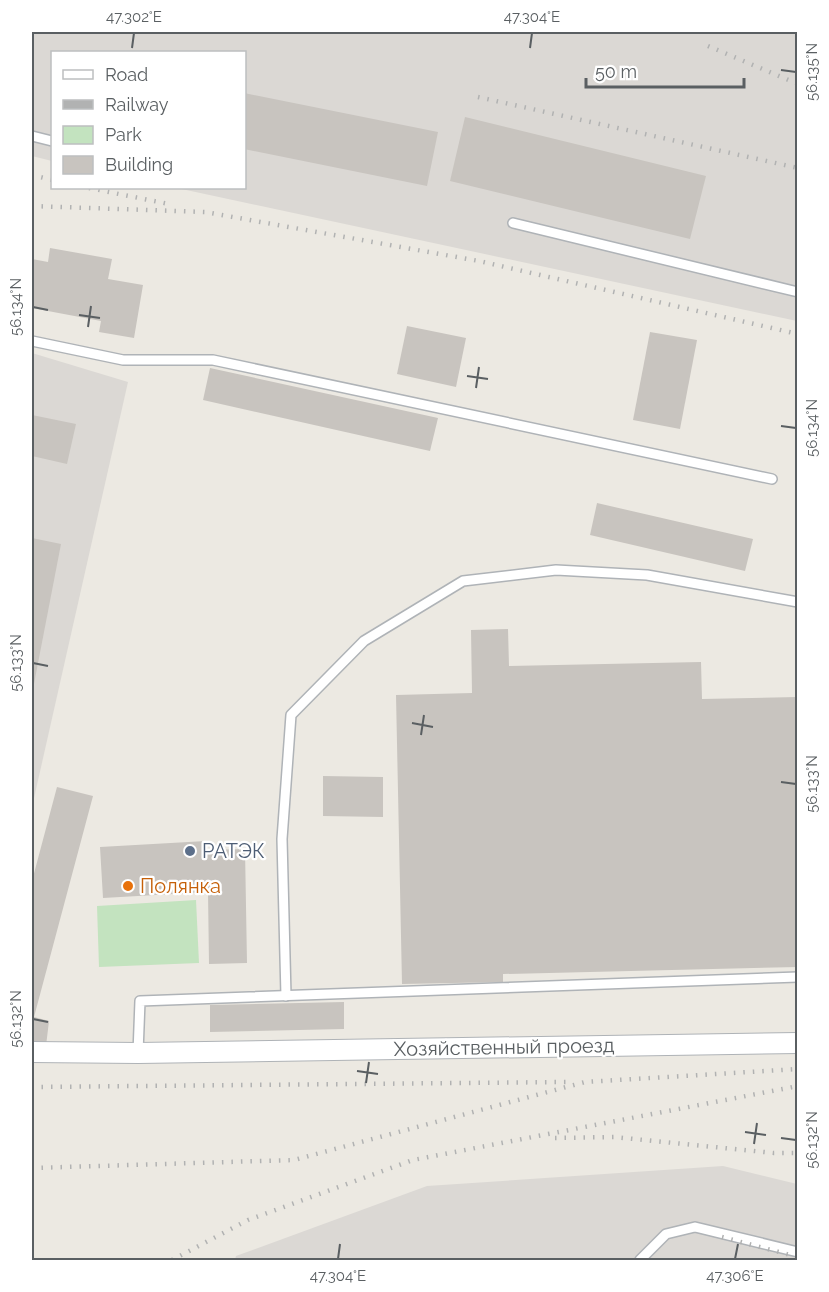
<svg xmlns="http://www.w3.org/2000/svg" width="829" height="1292" font-family="Raleway,sans-serif">
	<style>
		.industrial { fill: #dbd8d4 }
		.green { fill: #c3e3bf }
		.building { fill: #c8c4bf }
		.lines { fill: none; stroke-linecap: round; stroke-linejoin: round }
		.service-casing { stroke: #afb3b7; stroke-width: 12 }
		.minor-casing { stroke: #afb3b7; stroke-width: 22 }
		.service { stroke: #fff; stroke-width: 9 }
		.minor { stroke: #fff; stroke-width: 20 }
		.rail { stroke: #b1b2b2; stroke-width: 4.5; stroke-dasharray: 1.5 8; stroke-linecap: butt }
		.ticks { fill: none; stroke: #5a5f62; stroke-width: 2 }
		.service-dot { fill: #5c6f8a; stroke: #fff; stroke-width: 2 }
		.food-dot { fill: #e8710a; stroke: #fff; stroke-width: 2 }
		.labels { text-anchor: middle; dominant-baseline: central; stroke-width: 4.5; stroke-linejoin: round; paint-order: stroke }
		.service-label { font-size: 20px; fill: #4e5e75; stroke: #fff; text-anchor: start }
		.food-label { font-size: 20px; fill: #c56008; stroke: #fff; text-anchor: start }
		.street-label { font-size: 20px; fill: #5a5f62; stroke: #fff }
		.neatline { fill: none; stroke: #5a5f62; stroke-width: 2 }
		.ticks-label { font-size: 15px; text-anchor: middle; fill: #5a5f62 }
	</style>
	<rect width="100%" height="100%" fill="#ece9e2"/>
	<!-- industrial -->
	<g class="industrial">
		<polygon points="32,32 797,32 797,321 177,188 244,188 244,52 52,52 52,161 32,156"/>
		<polygon points="32,353 128,382 32,807"/>
		<polygon points="723,1166 797,1184 797,1260 235,1260 236,1256 427,1186"/>
	</g>
	<!-- green -->
	<polygon class="green" points="196,900 199,963 99,967 97,906"/>
	<!-- building -->
	<g class="building">
		<polygon points="244,93 438,132 427,186 244,149"/>
		<polygon points="465,117 706,176 690,239 450,181"/>
		<polygon points="50,248 112,259 108,279 143,285 134,338 99,332 101,321 32,308 32,259 48,262"/>
		<polygon points="407,326 466,338 456,387 397,374"/>
		<polygon points="650,332 697,340 680,429 633,420"/>
		<polygon points="210,368 438,418 430,451 203,400"/>
		<polygon points="32,415 76,424 67,464 32,456"/>
		<polygon points="597,503 753,539 745,571 590,535"/>
		<polygon points="32,538 61,544 33,689 32,689"/>
		<polygon points="508,629 509,666 701,662 702,699 798,697 798,967 503,974 503,982 402,984 396,695 472,693 471,630"/>
		<polygon points="323,776 383,777 383,817 323,816"/>
		<polygon points="57,787 93,796 34,1017 49,1021 46,1046 32,1042 32,881"/>
		<polygon points="206,841 207,850 245,849 247,963 209,964 208,892 103,898 100,847"/>
		<polygon points="344,1002 344,1029 210,1032 210,1005"/>
	</g>
	<g class="lines">
		<!-- service casing -->
		<g class="service-casing">
			<g id="service">
				<polyline points="32,136 52,141"/>
				<polyline points="513,223 798,292"/>
				<polyline points="32,341 123,360 213,360 772,479"/>
				<polyline points="286,996 282,839 291,715 364,641 463,581 556,570 647,575 798,602"/>
				<polyline points="138,1053 140,1001 798,977"/>
				<polyline points="640,1260 666,1234 695,1227 798,1252"/>
			</g>
		</g>
		<!-- minor casing -->
		<g class="minor-casing">
			<polyline id="minor" points="32,1052 138,1053 798,1043"/>
		</g>
		<!-- service -->
		<use href="#service" class="service"/>
		<!-- minor -->
		<use href="#minor" class="minor"/>
		<!-- rail -->
		<g class="rail">
			<polyline points="708,46 798,84"/>
			<polyline points="478,97 798,168"/>
			<polyline points="32,175 52,180"/>
			<polyline points="89,188 169,204"/>
			<polyline points="32,206 205,212 479,261 798,334"/>
			<polyline points="32,1087 567,1082"/>
			<polyline points="555,1138 614,1137 774,1153 798,1153"/>
			<polyline points="32,1168 294,1160 585,1082 798,1069"/>
			<polyline points="722,1237 798,1257"/>
			<polyline points="172,1260 248,1220 413,1160 798,1086"/>
		</g>
	</g>
	<!-- ticks -->
	<path class="ticks" d="M132 48 134 33M530 48 532 33M781 70 796 72M33 307 48 310M79 315 100 318M88 327 91 306M467 376 488 379M476 388 479 367M781 426 796 428M33 663 48 666M412 723 433 727M421 735 424 715M781 782 796 784M33 1019 48 1022M357 1071 378 1074M366 1083 369 1062M745 1132 766 1135M781 1138 796 1140M754 1144 757 1123M338 1259 340 1244M735 1259 738 1244"/>
	<!-- markers -->
	<circle class="service-dot" cx="190" cy="851" r="6"/>
	<circle class="food-dot" cx="128" cy="886" r="6"/>
	<g class="labels">
		<!-- service labels -->
		<g class="service-label">
			<text x="202" y="851">РАТЭК</text>
		</g>
		<!-- food labels -->
		<g class="food-label">
			<text x="140" y="886">Полянка</text>
		</g>
		<!-- street labels -->
		<g class="street-label">
			<text transform="translate(504 1047) rotate(-1)">Хозяйственный проезд</text>
		</g>
	</g>
	<!-- border -->
	<rect width="829" height="1292" fill="none" stroke="#ffffff" stroke-width="66"/>
	<!-- legend -->
	<rect x="51" y="51" width="195" height="138" fill="#ffffff" stroke="#bdbfc0" stroke-width="1.5"/>
	<rect x="63" y="70" width="30" height="9" fill="#ffffff" stroke="#bdbfc0" stroke-width="1.5"/>
	<text x="105" y="81" font-size="18" fill="#5a5f62">Road</text>
	<rect x="63" y="100" width="30" height="9" fill="#b1b2b2" stroke="#bdbfc0" stroke-width="1.5"/>
	<text x="105" y="111" font-size="18" fill="#5a5f62">Railway</text>
	<rect x="63" y="126" width="30" height="18" fill="#c3e3bf" stroke="#bdbfc0" stroke-width="1.5"/>
	<text x="105" y="141" font-size="18" fill="#5a5f62">Park</text>
	<rect x="63" y="156" width="30" height="18" fill="#c8c4bf" stroke="#bdbfc0" stroke-width="1.5"/>
	<text x="105" y="171" font-size="18" fill="#5a5f62">Building</text>
	<!-- scale -->
	<path d="M586 78v9h158v-9" fill="none" stroke="#5a5f62" stroke-width="3"/>
	<text x="595" y="78" font-size="18" fill="#5a5f62" stroke="#ffffff" stroke-width="4.5" paint-order="stroke">50 m</text>
	<rect x="33" y="33" width="763" height="1226" class="neatline"/>
	<g class="ticks-label">
		<text x="134" y="22">47.302°E</text>
		<text x="532" y="22">47.304°E</text>
		<text transform="translate(812 72) rotate(-90)" y="5">56.135°N</text>
		<text transform="translate(16 307) rotate(-90)" y="5">56.134°N</text>
		<text transform="translate(812 428) rotate(-90)" y="5">56.134°N</text>
		<text transform="translate(16 663) rotate(-90)" y="5">56.133°N</text>
		<text transform="translate(812 784) rotate(-90)" y="5">56.133°N</text>
		<text transform="translate(16 1019) rotate(-90)" y="5">56.132°N</text>
		<text transform="translate(812 1140) rotate(-90)" y="5">56.132°N</text>
		<text x="338" y="1281">47.304°E</text>
		<text x="735" y="1281">47.306°E</text>
	</g>
</svg>
